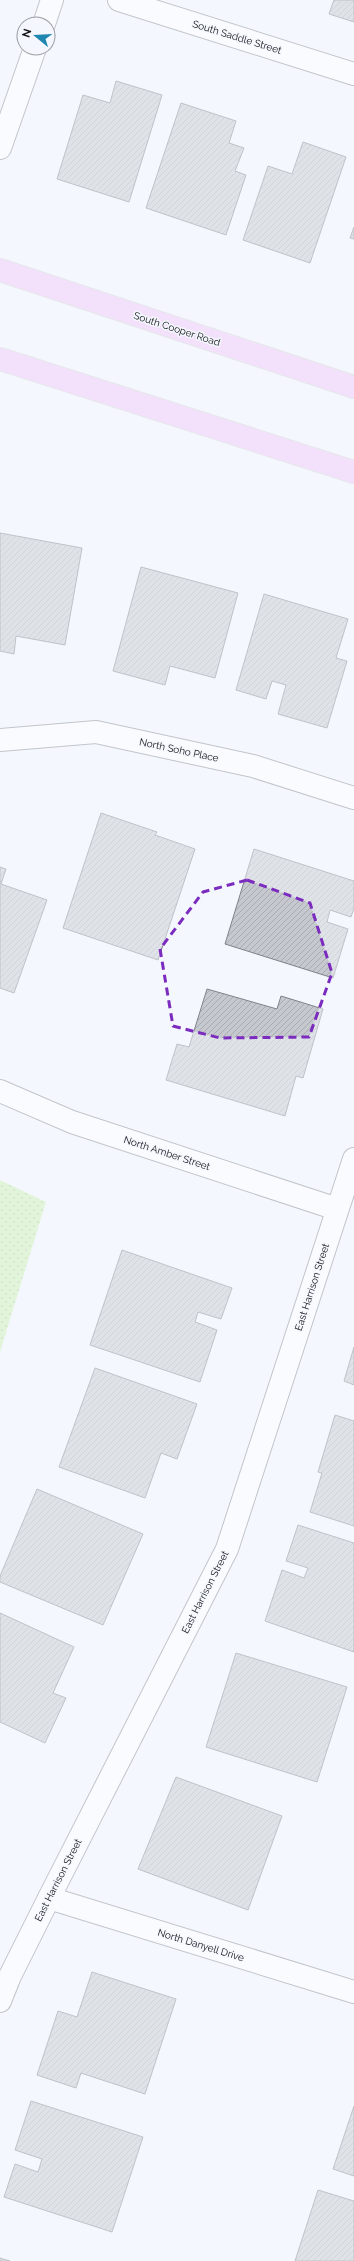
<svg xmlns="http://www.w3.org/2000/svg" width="354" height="2261" font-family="Raleway,sans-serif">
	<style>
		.park { fill: url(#park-dots) }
		.building { fill: url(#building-hatch); stroke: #7f8388 }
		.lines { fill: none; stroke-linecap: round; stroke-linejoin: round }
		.minor-casing { stroke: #85898f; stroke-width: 24 }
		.major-casing { stroke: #d4d5d5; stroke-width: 24 }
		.minor { stroke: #fff; stroke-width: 22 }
		.major { stroke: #f1c3f8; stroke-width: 22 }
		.marked { fill: none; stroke: #7b2cbf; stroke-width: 3; stroke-dasharray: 8 5; stroke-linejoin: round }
		.labels { text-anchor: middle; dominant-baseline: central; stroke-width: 3; stroke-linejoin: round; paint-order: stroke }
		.street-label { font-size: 10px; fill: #121315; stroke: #f4f8fe }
	</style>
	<defs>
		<pattern id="park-dots" width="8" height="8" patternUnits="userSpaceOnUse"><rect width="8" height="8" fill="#ccf0ad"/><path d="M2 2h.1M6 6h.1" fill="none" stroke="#aecd94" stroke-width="1.8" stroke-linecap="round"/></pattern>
		<pattern id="building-hatch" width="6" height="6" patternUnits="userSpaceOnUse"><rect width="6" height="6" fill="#c5c9cf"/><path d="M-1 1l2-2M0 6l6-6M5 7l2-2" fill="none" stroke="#a8acb1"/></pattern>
	</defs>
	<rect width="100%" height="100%" fill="#f4f8fe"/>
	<!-- park -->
	<polygon class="park" points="0,1180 46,1202 0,1352"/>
	<!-- building -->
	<g class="building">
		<polygon points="334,0 354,0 354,22 329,14"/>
		<polygon points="116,81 162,95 129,202 57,179 83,95 110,103"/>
		<polygon points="181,103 236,121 229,143 244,148 235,171 246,175 226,235 146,208"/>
		<polygon points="303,142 346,157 310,263 243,240 268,166 292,174"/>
		<polygon points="354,227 354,239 350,238"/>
		<polygon points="0,533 82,548 65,645 16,636 14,654 0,651"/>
		<polygon points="141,567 238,593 215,678 170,666 165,685 113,671"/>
		<polygon points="264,594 348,619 336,658 347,661 327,728 278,714 286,685 272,681 266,699 236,690"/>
		<polygon points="101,813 157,832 155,835 195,849 158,960 63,928"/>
		<polygon points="254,849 354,881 354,908 351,917 330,910 327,922 348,929 333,978 225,944"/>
		<polygon points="0,867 6,869 1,884 47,900 14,993 0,988"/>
		<polygon points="207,989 277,1009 281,996 323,1009 303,1078 296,1076 285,1116 166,1080 177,1044 189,1047"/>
		<polygon points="122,1250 232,1288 221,1319 198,1312 195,1322 217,1330 200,1382 90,1345"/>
		<polygon points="354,1347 354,1385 344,1381"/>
		<polygon points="95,1368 197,1404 177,1459 161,1453 145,1498 59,1467"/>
		<polygon points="335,1415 354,1421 354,1526 310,1512 322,1473 318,1472"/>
		<polygon points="37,1489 143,1534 103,1625 0,1582 0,1576"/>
		<polygon points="298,1525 354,1543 354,1652 265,1621 282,1570 304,1578 308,1568 286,1561"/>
		<polygon points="0,1613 74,1647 53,1693 66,1698 45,1743 0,1722"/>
		<polygon points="236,1653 347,1687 317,1782 206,1747"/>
		<polygon points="176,1777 282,1816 248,1910 138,1869"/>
		<polygon points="92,1972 176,1999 145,2094 81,2073 76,2088 37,2075 58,2011 77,2017"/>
		<polygon points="31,2101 143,2137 112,2232 4,2197 15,2164 38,2172 42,2159 15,2150"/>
		<polygon points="354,2106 354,2176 333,2169"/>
		<polygon points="318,2190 354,2201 354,2261 295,2261"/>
		<polygon points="0,2258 10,2261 0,2261"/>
	</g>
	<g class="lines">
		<!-- minor casing -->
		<g class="minor-casing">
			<g id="minor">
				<polyline points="119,0 354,74"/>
				<polyline points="44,24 52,0"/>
				<polyline points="0,148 35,48"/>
				<polyline points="0,740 96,732 253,766 354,798"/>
				<polyline points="0,1091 72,1122 337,1209"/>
				<polyline points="49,1898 354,1992"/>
				<polyline points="0,2001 10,1976 49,1898 227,1549 354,1159"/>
			</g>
		</g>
		<!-- major casing -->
		<g class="major-casing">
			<g id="major">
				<polyline points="0,270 354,387"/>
				<polyline points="0,359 354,472"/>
			</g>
		</g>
		<!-- minor -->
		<use href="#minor" class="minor"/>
		<!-- major -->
		<use href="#major" class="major"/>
	</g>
	<!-- marked area -->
	<path d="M0 0H354V2261H0ZM247 880 310 903 332 973 309 1037 220 1038 173 1026 160 949 203 892Z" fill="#f4f8fe" fill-opacity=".55" fill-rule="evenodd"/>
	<path class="marked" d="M247 880 310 903 332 973 309 1037 220 1038 173 1026 160 949 203 892Z"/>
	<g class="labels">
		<!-- street labels -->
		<g class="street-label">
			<text transform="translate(237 37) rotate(17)">South Saddle Street</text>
			<text transform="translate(177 329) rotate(18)">South Cooper Road</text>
			<text transform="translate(179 750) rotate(12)">North Soho Place</text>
			<text transform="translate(167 1153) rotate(18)">North Amber Street</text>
			<text transform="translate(312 1287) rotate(-72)">East Harrison Street</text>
			<text transform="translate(205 1592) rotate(-63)">East Harrison Street</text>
			<text transform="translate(58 1880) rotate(-63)">East Harrison Street</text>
			<text transform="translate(201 1945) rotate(17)">North Danyell Drive</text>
		</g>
	</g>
	<!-- north arrow -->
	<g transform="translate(36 36) rotate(288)"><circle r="19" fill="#f4f8fe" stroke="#9a9ca1"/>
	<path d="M0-3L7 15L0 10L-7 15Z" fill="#1f86af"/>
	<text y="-6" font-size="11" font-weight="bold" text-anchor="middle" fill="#121315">N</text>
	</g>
</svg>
